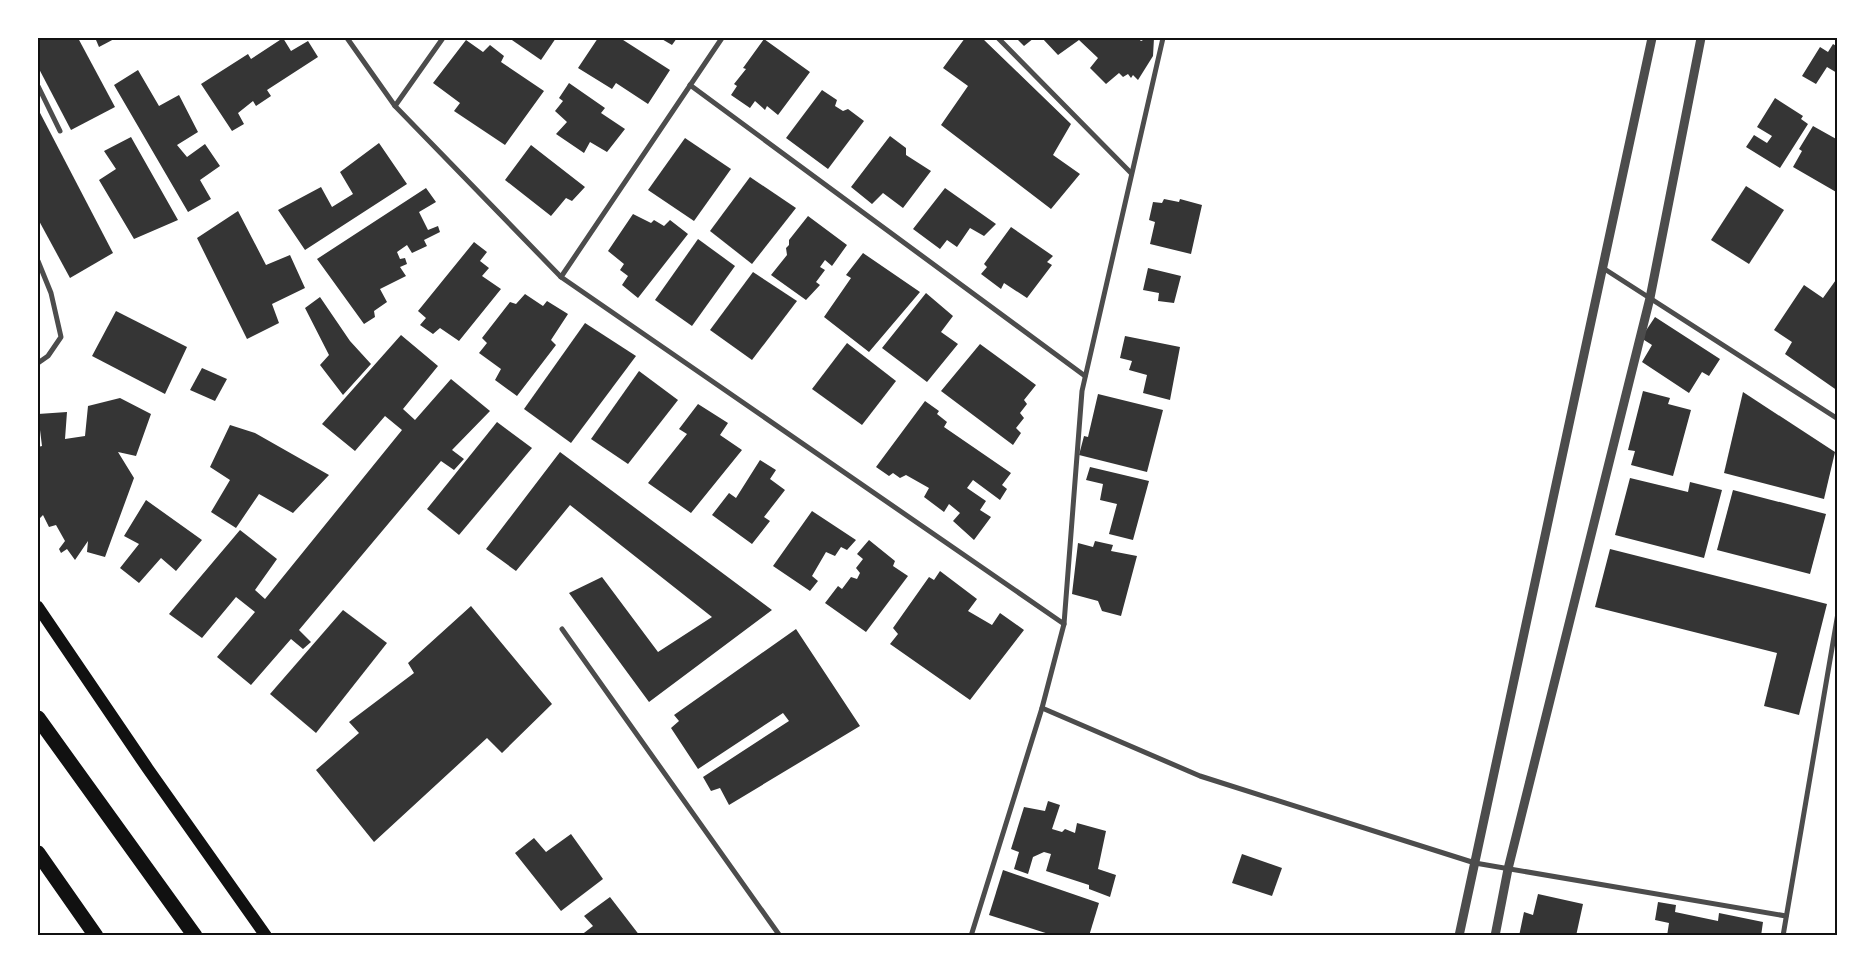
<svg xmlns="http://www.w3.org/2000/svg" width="1875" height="973" font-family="Literata,serif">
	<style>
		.building { fill: #353535 }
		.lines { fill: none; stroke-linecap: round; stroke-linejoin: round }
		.minor { stroke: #4c4c4c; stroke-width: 5 }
		.tertiary { stroke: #4c4c4c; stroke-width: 9 }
		.primary { stroke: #111; stroke-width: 12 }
		.motorway { stroke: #111; stroke-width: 15 }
		.neatline { fill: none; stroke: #111; stroke-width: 2 }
	</style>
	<rect width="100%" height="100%" fill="#fff"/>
	<!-- building -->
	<g class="building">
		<polygon points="38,38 78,38 115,107 71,130 38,67"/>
		<polygon points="100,38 116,38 99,47 96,40"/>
		<polygon points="283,38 291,51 308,41 318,57 267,90 271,96 256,106 253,101 238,113 244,124 232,131 201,84 248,54 251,59"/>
		<polygon points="509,38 556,38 541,60"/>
		<polygon points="598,38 620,38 670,70 648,104 616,83 612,89 578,68"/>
		<polygon points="660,38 677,38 672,45"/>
		<polygon points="965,38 982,38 1071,124 1053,155 1080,174 1051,209 941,125 968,86 943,68"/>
		<polygon points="1016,38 1034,38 1024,46"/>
		<polygon points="1042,38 1138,38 1141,41 1147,38 1154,38 1153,56 1138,80 1133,75 1131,78 1128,74 1123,77 1119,73 1106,84 1090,68 1098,58 1079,40 1058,55"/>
		<polygon points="764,39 810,72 778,115 767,106 765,110 755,101 750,108 731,95 737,86 734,84 746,69 743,68"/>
		<polygon points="466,40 483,52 490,45 504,56 501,62 544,91 505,145 454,111 460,103 433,83"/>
		<polygon points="1833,44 1838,47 1838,79 1835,77 1837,73 1827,67 1816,84 1802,76 1820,47 1828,52"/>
		<polygon points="138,70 159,106 179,95 198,132 177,145 187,157 205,144 220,166 200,180 211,199 188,212 114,85"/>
		<polygon points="569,83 605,108 601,113 625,129 607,152 590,142 584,153 556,134 567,122 555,111 563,101 559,98"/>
		<polygon points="822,90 837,100 835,106 843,111 848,109 864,121 828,169 786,138"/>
		<polygon points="1775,98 1803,116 1801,119 1808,124 1780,168 1746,147 1754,135 1767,143 1772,136 1757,127"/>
		<polygon points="38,109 113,253 70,278 38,219"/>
		<polygon points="1813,126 1838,140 1838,193 1793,167 1802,151 1799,149"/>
		<polygon points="890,136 906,148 906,155 931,171 903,208 883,193 872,204 851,187"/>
		<polygon points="131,137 178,220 134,239 99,180 116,169 104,151"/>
		<polygon points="685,138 731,169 694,221 648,190"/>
		<polygon points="379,143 407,184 305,250 278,210 321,187 332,207 353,194 340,172"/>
		<polygon points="531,145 585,187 572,201 566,198 551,216 505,180"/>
		<polygon points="750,177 796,208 752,264 710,231"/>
		<polygon points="1746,186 1784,210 1749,264 1711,240"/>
		<polygon points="426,188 436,202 419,212 428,230 438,226 440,232 424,240 427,246 412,253 407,245 397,252 400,259 405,258 407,264 400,267 406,276 380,289 387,302 374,311 375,317 364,324 317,259"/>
		<polygon points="945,188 996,224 984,236 970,228 957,247 947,240 940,249 913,229"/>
		<polygon points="1164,199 1179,202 1180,199 1202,205 1191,254 1150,244 1155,222 1149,220 1153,202 1162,203"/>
		<polygon points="238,211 266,265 290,255 305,288 272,304 279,323 247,339 197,238"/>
		<polygon points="633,214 651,223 654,220 664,226 670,220 688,234 638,298 622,285 628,276 620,270 624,264 608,251"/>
		<polygon points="808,216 847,245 832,266 825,260 820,267 825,270 816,282 820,285 806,300 771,275 787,255 786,248 789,245 789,240"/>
		<polygon points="1011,227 1053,256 1047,262 1052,265 1027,298 1004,283 1001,289 981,274 987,267 984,264"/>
		<polygon points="698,239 735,266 692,326 655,300"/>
		<polygon points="474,242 487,252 480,261 489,268 482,276 501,289 459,341 440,328 433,334 420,325 426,318 418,311"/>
		<polygon points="863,253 920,292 869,352 824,317 851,278 846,275"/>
		<polygon points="1148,268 1181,276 1174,303 1158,301 1159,293 1143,290"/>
		<polygon points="753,272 797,301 752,360 710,330"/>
		<polygon points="1838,277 1838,391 1785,354 1792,342 1774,330 1804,285 1823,298"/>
		<polygon points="926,293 953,316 941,332 958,344 927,382 882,348"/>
		<polygon points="525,294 543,306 547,301 568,314 551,340 556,345 517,396 495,380 501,369 479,353 487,343 482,338 510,302 516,304"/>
		<polygon points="320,297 350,341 371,364 343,395 320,365 329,355 305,308"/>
		<polygon points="116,311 187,347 165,394 92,356"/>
		<polygon points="1655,317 1720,359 1709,376 1702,372 1689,393 1642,362 1652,345 1641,338"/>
		<polygon points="585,323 636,356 571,443 524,409"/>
		<polygon points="401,335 438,366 403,409 415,420 451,379 490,411 452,450 464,459 454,470 441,461 299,630 311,642 303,649 291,639 251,685 217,657 255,612 236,597 202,638 169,614 240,530 277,559 255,590 265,599 402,430 385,416 355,451 322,424"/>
		<polygon points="1125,336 1180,347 1170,400 1143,393 1147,375 1129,370 1132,361 1120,358"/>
		<polygon points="847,343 896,381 862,425 812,389"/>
		<polygon points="980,344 1036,385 1024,400 1027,404 1020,413 1024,418 1016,428 1021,433 1013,445 941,391"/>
		<polygon points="202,368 227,379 215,401 190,390"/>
		<polygon points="639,371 678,400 628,464 591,439"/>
		<polygon points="1643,391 1670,398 1668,404 1691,410 1673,476 1631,465 1635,451 1628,450"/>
		<polygon points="1743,392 1835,452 1824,499 1724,473"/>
		<polygon points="1098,394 1163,410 1147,472 1079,455 1084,436 1088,437"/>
		<polygon points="120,398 151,414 136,456 118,452 134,478 105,557 87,552 88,541 75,560 67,549 61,553 59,549 65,541 56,525 49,527 43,515 38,520 38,447 42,446 38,414 67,412 65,439 85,436 88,406"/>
		<polygon points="925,401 939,411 937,414 947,422 944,427 1011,473 1002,485 1007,489 1000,500 973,480 967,488 986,501 980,510 991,517 974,540 953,521 960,513 949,504 944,512 924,497 929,488 906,475 900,478 893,473 889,476 876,467"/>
		<polygon points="698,404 728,423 720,435 742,450 691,513 648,483 687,434 679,429"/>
		<polygon points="497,422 532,448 459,535 427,509"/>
		<polygon points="230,425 255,433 329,475 293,513 259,494 236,528 211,512 230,480 210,467"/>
		<polygon points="560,452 772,610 649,702 569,593 602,577 658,652 712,617 570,505 516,571 486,549"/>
		<polygon points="760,460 776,470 770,479 785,490 764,517 770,521 752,544 712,515 729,493 736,498"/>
		<polygon points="1090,467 1149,481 1133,540 1109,534 1117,504 1100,500 1103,484 1086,480"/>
		<polygon points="1630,478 1688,492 1690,482 1722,490 1704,558 1615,535"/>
		<polygon points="1733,490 1826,514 1810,574 1717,550"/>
		<polygon points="146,500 202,540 176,571 161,558 139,583 120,568 139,544 124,536"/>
		<polygon points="812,511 856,540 847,550 841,547 835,556 826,552 812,576 818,581 810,591 773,566"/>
		<polygon points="869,540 895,561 893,566 908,576 866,632 825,603 838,586 842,589 851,577 857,579 860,573 856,568 863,559 857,554"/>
		<polygon points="1095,541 1113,545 1111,551 1137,556 1121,616 1102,611 1098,601 1072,594 1078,543 1093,547"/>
		<polygon points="1610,549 1827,604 1799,715 1764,706 1777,653 1595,607"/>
		<polygon points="940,571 977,599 968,611 992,625 1000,613 1024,630 970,700 890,644 898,634 893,628 929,577 934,580"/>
		<polygon points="471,606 552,704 502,753 487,738 374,842 316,770 359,733 349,722 414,673 408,663"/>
		<polygon points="343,610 387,643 316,733 270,694"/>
		<polygon points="796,629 860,726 729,805 720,788 711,791 703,777 789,721 783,713 698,769 671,728 679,721 674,715"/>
		<polygon points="1048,801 1060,805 1052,829 1062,832 1065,829 1075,833 1077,823 1106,831 1098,869 1116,875 1110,897 1089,889 1089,885 1046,871 1051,854 1044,852 1033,857 1028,874 1014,869 1019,852 1011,849 1024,807 1045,811"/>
		<polygon points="571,834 603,879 561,911 515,853 534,838 546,852"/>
		<polygon points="1242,854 1282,868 1272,896 1232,883"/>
		<polygon points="1003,870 1099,903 1089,936 1055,936 989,915"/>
		<polygon points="1538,894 1583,904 1576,936 1519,936 1524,912 1533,915"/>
		<polygon points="610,897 640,936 580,936 593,926 584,916"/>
		<polygon points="1658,902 1676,905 1675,912 1718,921 1719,913 1763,922 1761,936 1667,936 1669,923 1655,920"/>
	</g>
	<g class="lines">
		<!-- minor -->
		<g class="minor">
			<polyline points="347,38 395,106 561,277 1064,624 1082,391 1163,38"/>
			<polyline points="998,38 1131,173"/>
			<polyline points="690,85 1085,376"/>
			<polyline points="38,86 60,131"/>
			<polyline points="395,106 443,38"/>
			<polyline points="38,261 51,293 61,337 48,356 38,363"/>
			<polyline points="1603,268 1838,419"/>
			<polyline points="561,277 722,38"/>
			<polyline points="562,629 780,936"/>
			<polyline points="1042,708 1200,776 1475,863 1786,916"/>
			<polyline points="971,936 1042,708 1064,624"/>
			<polyline points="1783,936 1838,613"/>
		</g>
		<!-- tertiary -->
		<g class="tertiary">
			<polyline points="1459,936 1652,38"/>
			<polyline points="1495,936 1508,869 1650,298 1701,38"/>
		</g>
		<!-- primary -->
		<polyline class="primary" points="38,607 148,769 266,936"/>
		<!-- motorway -->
		<g class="motorway">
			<polyline points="38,718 195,936"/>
			<polyline points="38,853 96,936"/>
		</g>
	</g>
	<!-- border -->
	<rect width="1875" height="973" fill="none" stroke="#ffffff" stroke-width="78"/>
	<rect x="39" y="39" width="1797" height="895" class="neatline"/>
</svg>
